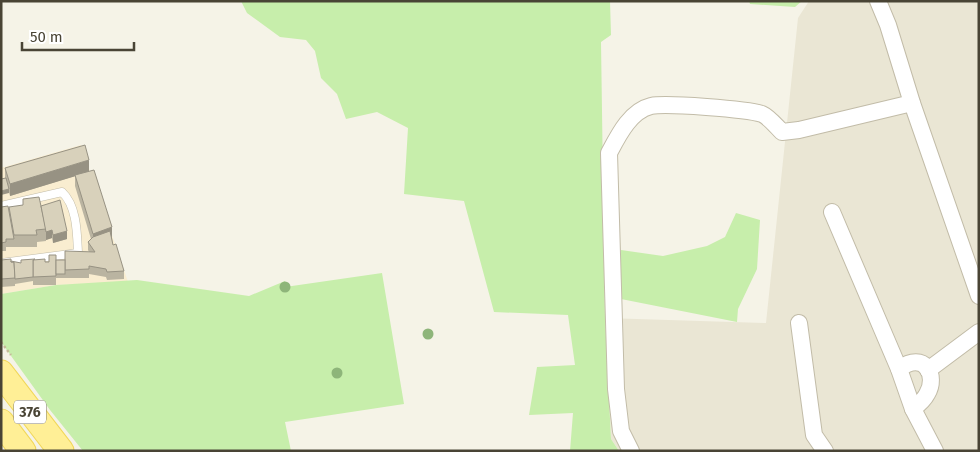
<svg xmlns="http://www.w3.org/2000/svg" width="980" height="452" font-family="'Fira Sans',sans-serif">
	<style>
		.residential { fill: #eae6d4 }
		.commercial { fill: #f9edd0 }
		.green { fill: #c7eeab }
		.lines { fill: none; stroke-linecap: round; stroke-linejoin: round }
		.service-casing { stroke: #c2bca8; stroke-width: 9 }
		.minor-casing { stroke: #c2bca8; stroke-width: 18 }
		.primary-casing { stroke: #f1d759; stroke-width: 27 }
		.path { stroke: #c5bb98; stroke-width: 2.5; stroke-dasharray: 2.5 2.5; stroke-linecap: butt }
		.service { stroke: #fff; stroke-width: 8 }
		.minor { stroke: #fff; stroke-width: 16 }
		.primary { stroke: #ffef96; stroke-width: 25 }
		.tree { fill: #8eb57a }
		.wall { fill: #bab4a1 }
		.shaded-wall { fill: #979283 }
		.building { fill: #d8d1bb; stroke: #979283 }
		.labels { text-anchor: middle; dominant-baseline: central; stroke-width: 4; stroke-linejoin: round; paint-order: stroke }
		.shield { fill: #fff; stroke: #807c72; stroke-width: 1 }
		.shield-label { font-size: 14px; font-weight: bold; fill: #494435 }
	</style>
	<rect width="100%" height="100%" fill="#f5f3e7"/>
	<!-- residential -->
	<polygon class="residential" points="809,1 979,1 979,451 619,451 611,439 605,318 766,323 798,18"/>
	<!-- commercial -->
	<polygon class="commercial" points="81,145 128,282 56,285 1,294 1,168"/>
	<!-- green -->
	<g class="green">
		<polygon points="241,1 610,1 611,35 601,42 605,318 611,439 619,451 570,451 573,413 529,415 537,367 575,365 568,315 494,312 464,201 404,194 408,128 377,112 346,119 337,94 321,78 315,51 306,40 280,37 247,13"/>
		<polygon points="749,1 802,1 795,7 750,4"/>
		<polygon points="736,213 760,220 757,269 738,309 737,322 621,299 621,250 663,256 707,246 725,237"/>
		<polygon points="382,273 404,404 285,422 291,451 83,451 50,410 1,342 1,294 56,285 137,280 249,296 285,281 285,287"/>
	</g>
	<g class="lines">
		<!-- service casing -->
		<g class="service-casing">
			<path id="service" d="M1 206 62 192C77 206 77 233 78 253L1 263"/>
		</g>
		<!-- minor casing -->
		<g class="minor-casing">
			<g id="minor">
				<polyline points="878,1 888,25 912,103 979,296"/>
				<polyline points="832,212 899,369 913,409 935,451"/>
				<polyline points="799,323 814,435 825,451"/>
				<path d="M899 369C925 350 938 376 927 394 924 400 918 405 913 409"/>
				<polyline points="928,370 979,332"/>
				<path d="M631 451 621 431 616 389 609 153C618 136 630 111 651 106 666 103 747 109 762 114 769 117 776 126 782 132L799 130 912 103"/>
			</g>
		</g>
		<!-- primary casing -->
		<g class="primary-casing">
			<g id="primary">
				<polyline points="1,373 61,451"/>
				<polyline points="1,422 23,451"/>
			</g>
		</g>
		<!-- path -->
		<polyline class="path" points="1,342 11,355"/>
		<!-- service -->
		<use href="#service" class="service"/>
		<!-- minor -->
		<use href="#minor" class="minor"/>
		<!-- primary -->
		<use href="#primary" class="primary"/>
	</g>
	<!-- trees -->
	<g class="tree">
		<circle cx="285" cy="287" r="5.5"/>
		<circle cx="428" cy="334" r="5.5"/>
		<circle cx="337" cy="373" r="5.5"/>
	</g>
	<!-- wall -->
	<g class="wall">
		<polygon points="5,168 89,171 112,238 113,245 124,271 124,279 107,280 106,277 89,274 89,278 56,278 56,285 33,285 33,281 15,284 15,281 15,286 1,287 1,260 21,263 45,262 56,263 89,252 88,250 88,242 91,239 75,186 75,176 10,196 5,178"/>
		<polygon points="41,206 67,239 53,243 52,238 46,240 46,241 37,242 37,247 6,247 6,251 1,251 1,207 9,211"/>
	</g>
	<!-- shaded-wall -->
	<g class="shaded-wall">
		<polygon points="89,160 89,172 10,196 10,184"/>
		<polygon points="9,189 9,193 1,195 1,191"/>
		<polygon points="112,227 112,239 93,245 93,234"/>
		<polygon points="52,230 52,238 46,240 46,232"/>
		<polygon points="67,231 67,239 53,243 53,235"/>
	</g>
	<!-- building -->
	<g class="building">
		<polygon points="85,145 89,160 10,184 5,168"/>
		<polygon points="94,170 112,227 93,234 75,175"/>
		<polygon points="6,178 9,189 1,191 1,179"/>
		<polygon points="39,197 46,229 36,230 37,235 14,235 9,207 23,205 23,199"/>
		<polygon points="60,200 67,231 53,235 52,230 46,232 41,206"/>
		<polygon points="8,206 14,239 6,239 6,242 1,243 1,207"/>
		<polygon points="110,231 113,245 116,244 124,271 107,272 106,269 89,266 89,269 65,270 65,251 95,252 88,242 93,237"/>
		<polygon points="49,255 56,255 56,276 33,277 33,260 45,259 45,262 49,262"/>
		<polygon points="11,259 11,262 14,262 15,278 1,279 1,260"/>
		<polygon points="35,259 33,260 33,277 15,279 14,262 11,262 11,261 21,263 21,260"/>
		<rect x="56" y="260" width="9" height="14"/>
	</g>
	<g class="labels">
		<!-- shield labels -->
		<rect class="shield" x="14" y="400.5" width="32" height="23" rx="4"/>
		<g class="shield-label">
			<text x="30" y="412">376</text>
		</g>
	</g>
	<!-- border -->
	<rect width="980" height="452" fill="none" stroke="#494435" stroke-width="5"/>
	<!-- scale -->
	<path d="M22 42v8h112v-8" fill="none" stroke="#494435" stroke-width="2.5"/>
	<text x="30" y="42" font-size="15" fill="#494435" stroke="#ffffff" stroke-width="4" paint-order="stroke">50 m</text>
</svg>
